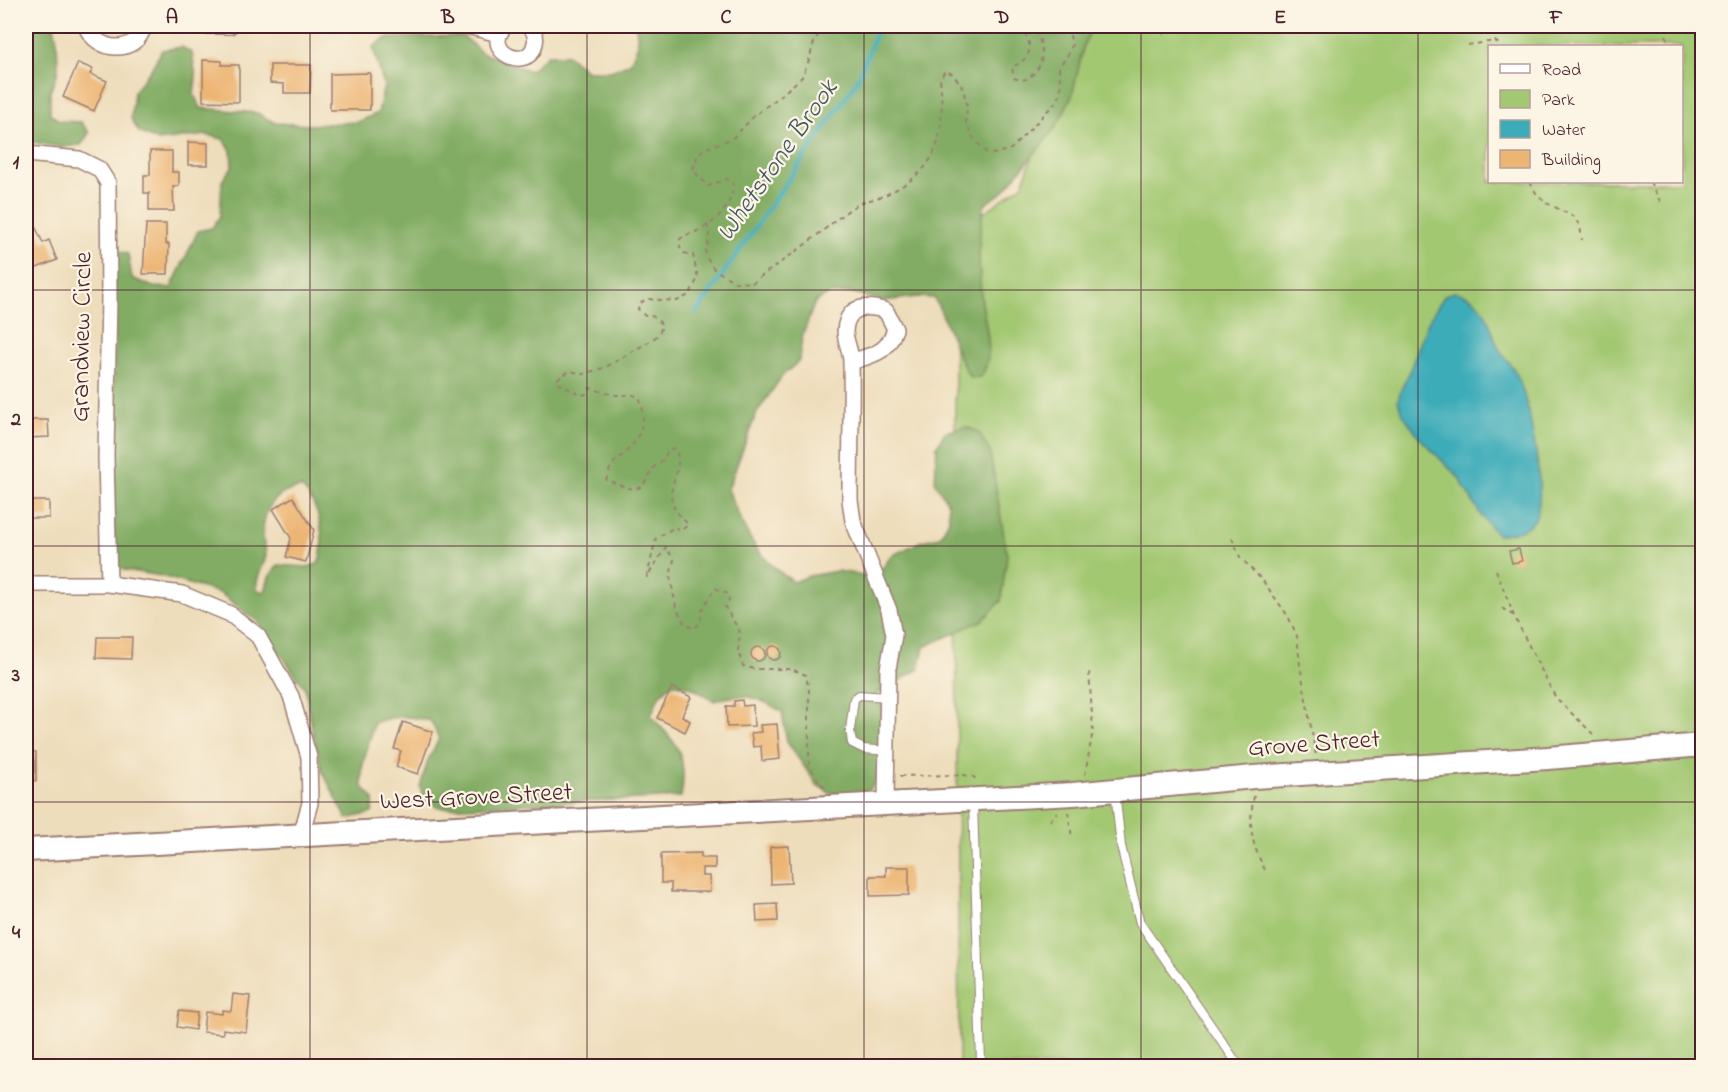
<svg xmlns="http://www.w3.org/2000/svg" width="1728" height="1092" font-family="'Indie Flower',sans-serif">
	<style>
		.green { fill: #a3c872; stroke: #76744e; stroke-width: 1.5; fill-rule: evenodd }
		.forest { fill: #82ac64; stroke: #666648; stroke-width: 1.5; fill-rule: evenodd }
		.water { fill: #3cacb9; stroke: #436672; stroke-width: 1.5 }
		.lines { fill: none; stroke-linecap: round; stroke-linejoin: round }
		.stream { stroke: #3cacb9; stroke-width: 4.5 }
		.building { fill: #edb573 }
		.service-casing { stroke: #9c7e73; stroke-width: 10 }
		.minor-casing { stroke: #9c7e73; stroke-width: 18 }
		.secondary-casing { stroke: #9c7e73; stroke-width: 26 }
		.path { stroke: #9c7e73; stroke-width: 2; stroke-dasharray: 4.5 4.5; stroke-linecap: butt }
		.service { stroke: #fff; stroke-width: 8 }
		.minor { stroke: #fff; stroke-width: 15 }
		.secondary { stroke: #fff; stroke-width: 22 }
		.grid { fill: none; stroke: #4a1f2b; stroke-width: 1.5; stroke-opacity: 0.55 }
		.labels { text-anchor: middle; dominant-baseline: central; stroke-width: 4.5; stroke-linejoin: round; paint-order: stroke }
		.street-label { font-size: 26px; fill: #4a1f2b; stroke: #fcf5e5 }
		.water-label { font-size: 27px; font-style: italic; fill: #445764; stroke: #fcf5e5 }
		.neatline { fill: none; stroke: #4a1f2b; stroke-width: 2 }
		.grid-label { font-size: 20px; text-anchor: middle; font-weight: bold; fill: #4a1f2b }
	</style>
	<rect width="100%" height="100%" fill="#fcf5e5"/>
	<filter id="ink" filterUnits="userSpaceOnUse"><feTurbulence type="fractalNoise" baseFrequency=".0167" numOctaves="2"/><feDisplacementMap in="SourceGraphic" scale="12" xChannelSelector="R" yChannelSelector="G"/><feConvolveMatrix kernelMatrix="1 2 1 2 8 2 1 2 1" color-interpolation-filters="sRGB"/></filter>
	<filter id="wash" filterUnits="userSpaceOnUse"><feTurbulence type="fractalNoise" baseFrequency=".008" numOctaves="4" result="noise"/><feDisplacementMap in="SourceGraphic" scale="24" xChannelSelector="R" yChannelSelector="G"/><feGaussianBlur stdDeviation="1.35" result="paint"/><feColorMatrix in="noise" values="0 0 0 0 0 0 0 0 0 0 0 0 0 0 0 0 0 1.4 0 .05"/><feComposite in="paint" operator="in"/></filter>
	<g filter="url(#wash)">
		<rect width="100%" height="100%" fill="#edb"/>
		<!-- green -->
		<path class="green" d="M1075 26H1702V1066H959L954 235 1023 184ZM1490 46H1682V182H1490Z"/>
		<!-- forest -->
		<g class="forest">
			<polygon points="26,26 54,26 57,41 58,71 50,92 50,114 60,121 81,122 89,133 81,145 62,147 26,141"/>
			<path d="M636 26H1093L1084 44 1072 96 1056 127 1003 192 985 204C977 234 979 264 981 294 983 322 997 351 981 377H970C954 353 949 324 934 298L917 297 882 301 854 293 829 294 815 302 802 337 799 361 782 376 756 414 728 489C743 529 756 559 794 582L809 576 837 571 863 575 879 573 891 556 922 541 940 537 949 520 948 503 935 483 937 446 945 432 966 427 979 432 990 452 1007 555 1001 601 983 620 924 647 919 669 875 695 882 706 889 759 874 784 862 797 830 793 817 785 787 742 782 712C757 696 744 692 714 701L693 688 673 683 659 696 651 716C678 745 688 755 681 797L443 808 425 802 420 787 428 760 439 739 431 721C410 716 394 715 374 723L362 768V786L374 800 372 813 347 819 322 771 312 728 305 688 258 622 220 593 162 576 124 570 114 563V275L118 251 128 254 132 278 153 287 171 288 198 231 212 228 220 216 222 181 232 167 231 150 223 139 207 135 158 141 139 132 131 119 134 91 150 71 162 50 182 47 192 53 196 77 194 95 201 108 257 113 275 123 309 125 358 122 378 113 384 86 373 47 386 38 463 36 482 53 530 71 547 55H567L587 71H611L630 63 638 44ZM302 488C320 506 327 540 318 564L307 567 278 565 269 577 265 592 257 590C255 576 264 568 266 555 266 548 263 543 263 536 262 511 275 490 302 488Z"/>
		</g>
		<!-- water -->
		<path class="water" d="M1454 292C1464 293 1474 298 1481 307 1491 320 1492 335 1499 349 1504 358 1513 366 1517 375 1528 398 1551 504 1532 523 1525 530 1508 534 1498 535L1482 517 1459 478 1419 437 1403 414 1398 401 1401 390 1408 375 1429 320 1445 295Z"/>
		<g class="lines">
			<!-- stream -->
			<polyline class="stream" points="696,313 857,81 879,26"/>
		</g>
		<g id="blocks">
			<!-- building -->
			<g class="building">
				<polygon points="203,60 222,61 222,65 239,65 239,102 203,101"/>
				<polygon points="78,63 93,69 90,74 107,81 94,111 63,97"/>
				<polygon points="270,65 311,65 310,93 284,93 284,84 270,83"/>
				<polygon points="370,73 370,110 330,110 330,74"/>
				<polygon points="188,142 208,143 208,165 188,165"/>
				<polygon points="150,151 172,151 172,172 179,172 179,186 173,187 174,211 149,211 149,193 144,193 144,175 150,175"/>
				<polygon points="34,224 43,243 49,240 57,260 29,271 26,262 26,251 28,250 26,245 26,228"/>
				<polygon points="146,224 166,224 166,244 169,244 168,274 143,274"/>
				<polygon points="26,348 30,348 27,395 26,395"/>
				<polygon points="26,420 48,420 49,437 26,438"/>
				<polygon points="293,497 314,530 306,562 286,557 291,538 273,509"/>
				<rect x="26" y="501" width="23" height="17"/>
				<polygon points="1519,549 1522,561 1512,563 1509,551"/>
				<polygon points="97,637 132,637 131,659 96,658"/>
				<circle cx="774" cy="653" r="7"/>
				<circle cx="758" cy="654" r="7"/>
				<polygon points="672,687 691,697 682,716 690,721 685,732 657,718"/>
				<polygon points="742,700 743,706 753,705 754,726 727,727 726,706 734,706 734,701"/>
				<polygon points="403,722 433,732 418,774 396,767 401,751 394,749"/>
				<polygon points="777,724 780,759 762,761 761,746 753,747 751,733 761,732 760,725"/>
				<polygon points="26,752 36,752 36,781 26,780"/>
				<polygon points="789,846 791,883 771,884 770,847"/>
				<polygon points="701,853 701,858 715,858 715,868 702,868 702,876 709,876 710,892 671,892 671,883 661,883 661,854"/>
				<polygon points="886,867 909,867 909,895 870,896 870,876 886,876"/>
				<polygon points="777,904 778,921 757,922 756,905"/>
				<polygon points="233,994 250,996 246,1032 223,1029 223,1034 203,1032 205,1012 222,1014 222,1010 231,1011"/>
				<polygon points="179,1011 197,1013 195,1030 177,1027"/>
			</g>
		</g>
	</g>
	<g filter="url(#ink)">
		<use href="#blocks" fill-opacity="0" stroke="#9c7e73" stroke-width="1.5"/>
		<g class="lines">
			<!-- service casing -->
			<g class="service-casing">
				<g id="service">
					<polyline points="888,751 864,749 852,743 850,730 854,699 859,695 888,697"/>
					<polyline points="1115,791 1121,846 1140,923 1239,1066"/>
					<polyline points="973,802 981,1063 983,1066"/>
				</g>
			</g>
			<!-- minor casing -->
			<g class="minor-casing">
				<g id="minor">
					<path d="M86 26C96 52 136 56 144 26"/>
					<polyline points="177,26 230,26"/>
					<polyline points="467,26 499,34"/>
					<path d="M505 26C480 52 530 74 535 43 537 36 534 31 530 26"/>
					<polyline points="26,154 79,159 99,169 108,183 109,296 106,456 109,584"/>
					<path d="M851 362C874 354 887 354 895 329L886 311C872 306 853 304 847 321 841 336 851 347 851 362 852 408 850 454 850 500L853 521 889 610 894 635 888 669 886 803"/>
					<polyline points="26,584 109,584 182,594 230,614 258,636 291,696 309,757 310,803 301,835"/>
				</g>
			</g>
			<!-- secondary casing -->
			<g class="secondary-casing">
				<polyline id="secondary" points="26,850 1073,794 1254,777 1548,758 1702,745"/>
			</g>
			<!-- path -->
			<g class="path">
				<path d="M823 26 814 42 809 60 802 77 779 97 755 115 733 138 704 149 698 154 693 170 708 186 727 179 733 181C734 205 718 220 698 231 691 234 686 234 680 239V247L684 253 693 255 698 278 689 295 677 301 647 299 639 304 638 309 645 316C654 315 657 318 662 326L659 334 652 340 606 367 584 374 570 371 557 379 558 383 581 395 586 394 590 388C604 392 617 398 630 394L639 397C647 415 642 436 628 450 623 456 615 460 611 467 609 471 608 476 606 480L628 488 636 489 643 486 653 468 664 459 668 450 674 448C687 466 665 485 673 505 675 512 684 519 688 525L680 531 675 527 656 538 647 577 666 547 674 560 670 576 676 607 684 623 694 629 700 623 702 610 715 588 728 594 729 600 725 607 740 632 738 651 743 666 754 669H791L806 675 809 691V765L821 784 827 788"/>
				<path d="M1019 26C1033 43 1035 57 1012 67L1014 78C1021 81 1027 80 1032 75 1048 61 1041 43 1035 26"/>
				<polyline points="1666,26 1667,46"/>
				<polyline points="1163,35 1168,26"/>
				<polyline points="1468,45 1495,41 1502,46"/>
				<polyline points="1530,182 1536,193 1545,202 1574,217 1580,226 1582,240"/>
				<polyline points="1650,182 1662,205"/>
				<path d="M707 224 709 234 708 244 705 249 706 257 714 269 735 282 752 283C772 268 792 255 811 240 826 229 839 216 855 206 864 200 875 200 885 195 942 169 945 135 940 78L945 71 953 74 963 88 967 105 966 123 974 139 986 152 994 154 1011 149 1057 101 1061 93 1059 67 1069 53 1072 45 1068 26"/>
				<polyline points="1232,538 1240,557 1263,581 1288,616 1297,636 1300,665 1316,756"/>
				<polyline points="1496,570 1514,616 1550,687 1556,698 1594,735"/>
				<polyline points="1502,608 1514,616"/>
				<polyline points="1085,775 1093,730 1089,671"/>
				<polyline points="900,776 964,775 974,777 977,781"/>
				<path d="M1254 796C1248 827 1251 842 1265 870"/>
				<polyline points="1068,812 1072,838"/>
				<polyline points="1050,821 1057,812"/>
			</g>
			<!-- service -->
			<use href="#service" class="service"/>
			<!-- minor -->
			<use href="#minor" class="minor"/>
			<!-- secondary -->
			<use href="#secondary" class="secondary"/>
		</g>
	</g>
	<!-- grid -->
	<path class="grid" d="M310 26V1066M587 26V1066M864 26V1066M1141 26V1066M1418 26V1066M26 290H1702M26 546H1702M26 802H1702"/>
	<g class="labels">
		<!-- street labels -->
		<g class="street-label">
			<text transform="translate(83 337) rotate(-89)">Grandview Circle</text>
			<text transform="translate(1314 745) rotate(-4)">Grove Street</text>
			<text transform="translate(476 798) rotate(-3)">West Grove Street</text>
		</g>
		<!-- water labels -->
		<g class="water-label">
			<text transform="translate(778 161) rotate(-55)">Whetstone Brook</text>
		</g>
	</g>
	<!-- margin -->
	<rect width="1728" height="1092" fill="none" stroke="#fcf5e5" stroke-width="66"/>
	<!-- legend -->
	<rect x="1488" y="45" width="195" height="138" fill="#fcf5e5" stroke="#b59f9b" stroke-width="1.5"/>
	<rect x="1500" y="64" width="30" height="9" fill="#ffffff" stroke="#b59f9b" stroke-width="1.5"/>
	<text x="1542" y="75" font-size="18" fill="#4a1f2b">Road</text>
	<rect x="1500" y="90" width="30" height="18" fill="#a3c872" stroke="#b59f9b" stroke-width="1.5"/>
	<text x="1542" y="105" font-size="18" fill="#4a1f2b">Park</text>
	<rect x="1500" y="120" width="30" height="18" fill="#3cacb9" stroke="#b59f9b" stroke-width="1.5"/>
	<text x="1542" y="135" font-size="18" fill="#4a1f2b">Water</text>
	<rect x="1500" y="150" width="30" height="18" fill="#edb573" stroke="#b59f9b" stroke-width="1.5"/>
	<text x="1542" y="165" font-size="18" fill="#4a1f2b">Building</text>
	<rect x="33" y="33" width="1662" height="1026" class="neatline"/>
	<g class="grid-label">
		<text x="172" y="23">A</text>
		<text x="448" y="23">B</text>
		<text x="726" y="23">C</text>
		<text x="1002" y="23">D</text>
		<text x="1280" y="23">E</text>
		<text x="1556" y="23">F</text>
		<text x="16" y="168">1</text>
		<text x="16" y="425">2</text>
		<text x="16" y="681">3</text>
		<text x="16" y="938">4</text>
	</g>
</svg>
